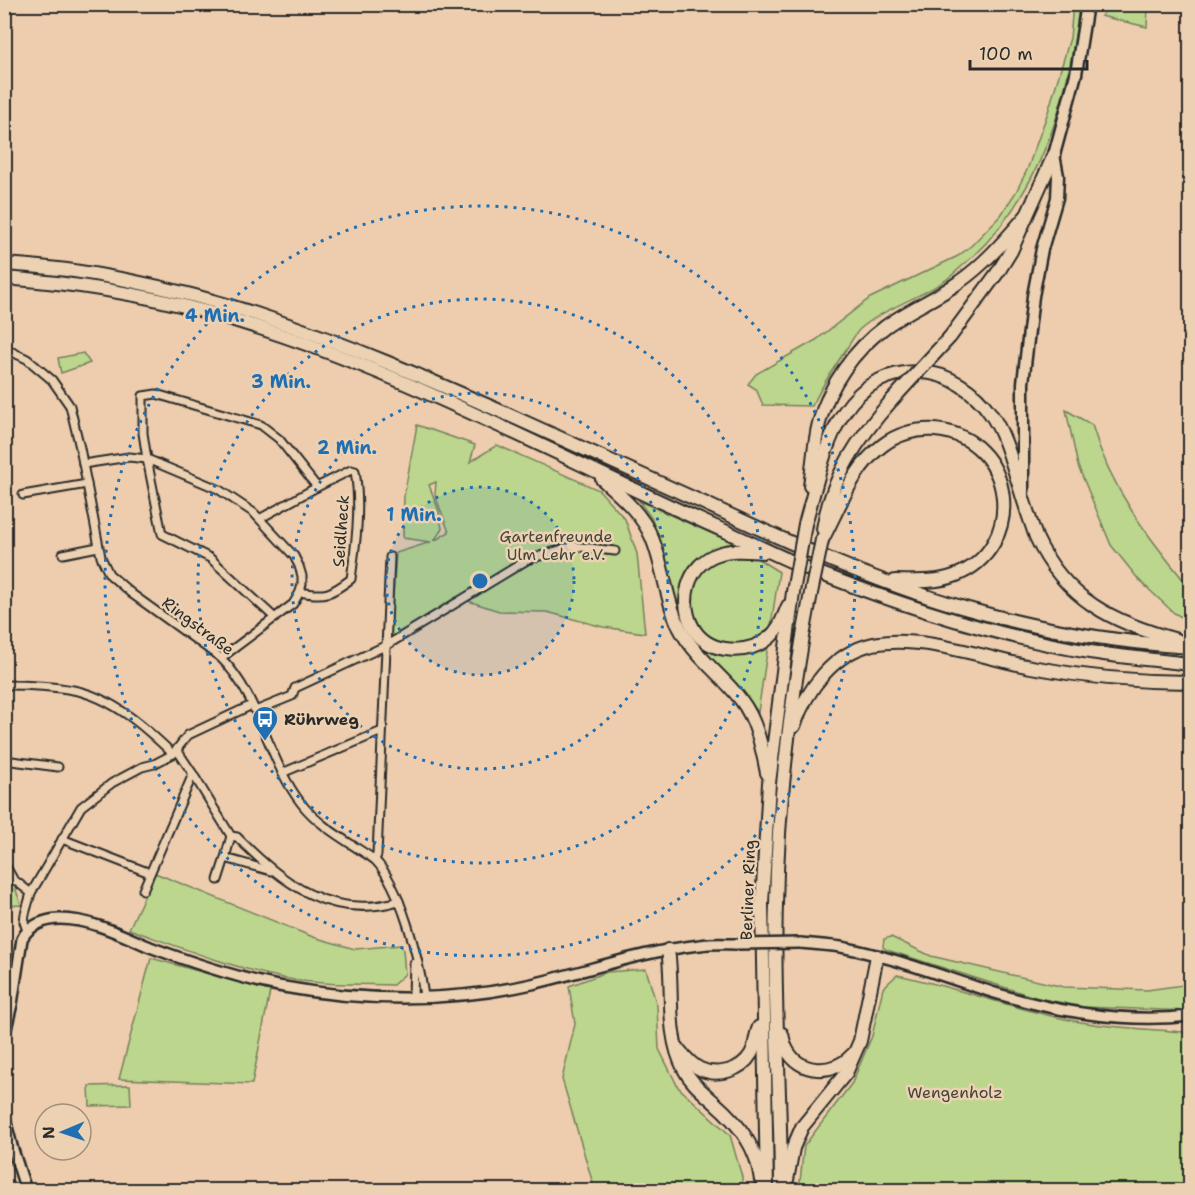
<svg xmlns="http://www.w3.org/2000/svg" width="1195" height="1195" font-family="'Shantell Sans',sans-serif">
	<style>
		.green { fill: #bcd68d; stroke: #74805c; stroke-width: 1.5; fill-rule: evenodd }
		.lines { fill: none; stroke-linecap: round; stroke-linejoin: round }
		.street-casing { stroke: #2b2b2b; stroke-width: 11 }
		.secondary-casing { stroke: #2b2b2b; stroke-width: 14 }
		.primary-casing { stroke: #2b2b2b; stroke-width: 15 }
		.highway-casing { stroke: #2b2b2b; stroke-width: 16 }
		.street { stroke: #ecd2b3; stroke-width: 7 }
		.secondary { stroke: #ecd2b3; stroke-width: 9 }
		.primary { stroke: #ecd2b3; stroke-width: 10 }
		.highway { stroke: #ecd2b3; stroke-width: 12 }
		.secondary-bridge-casing { stroke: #2b2b2b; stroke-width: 14; stroke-linecap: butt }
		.highway-bridge-casing { stroke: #2b2b2b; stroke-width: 16; stroke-linecap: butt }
		.secondary-bridge { stroke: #ecd2b3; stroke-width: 9 }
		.highway-bridge { stroke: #ecd2b3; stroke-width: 12 }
		.ring { fill: none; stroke: #1f6fb2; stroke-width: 3; stroke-dasharray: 3 6 }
		.labels { text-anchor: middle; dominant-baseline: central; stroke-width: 5; stroke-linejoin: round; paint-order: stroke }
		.street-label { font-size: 16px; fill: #2b2b2b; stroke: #ecd2b3 }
		.park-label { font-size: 16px; fill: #41453a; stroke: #ecd2b3 }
		.poi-label { font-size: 16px; font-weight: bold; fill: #2b2b2b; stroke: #ecd2b3; text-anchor: start }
		.centre { fill: #1f6fb2; stroke: #ecd2b3; stroke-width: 3 }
		.ring-label { font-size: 18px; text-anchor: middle; font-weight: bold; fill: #1f6fb2; stroke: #ecd2b3; stroke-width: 5; stroke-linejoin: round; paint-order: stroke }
	</style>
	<rect width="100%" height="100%" fill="#edcdad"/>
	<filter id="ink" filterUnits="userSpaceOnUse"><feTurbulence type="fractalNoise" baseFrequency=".0167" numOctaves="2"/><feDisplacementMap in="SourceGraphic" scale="12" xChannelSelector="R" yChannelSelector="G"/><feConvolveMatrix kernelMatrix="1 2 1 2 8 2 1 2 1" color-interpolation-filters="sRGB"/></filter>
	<g filter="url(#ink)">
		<!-- green -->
		<g class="green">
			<path d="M1073 5H1079C1069 98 1042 192 971 258 963 265 955 273 947 279 920 298 886 307 860 329 855 334 851 342 847 348 834 367 822 386 812 406L763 405 756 389 748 384 756 374 816 340 870 298 958 256 972 245 1001 215 1016 192 1027 170 1048 112 1070 38Z"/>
			<polygon points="1105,5 1116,8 1119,5 1148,5 1147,27 1101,16 1103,14"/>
			<polygon points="83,353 90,363 61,373 58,358"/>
			<path d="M1066 410 1092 425C1111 490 1148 537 1190 588V622L1174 613 1139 580 1111 545 1078 466Z"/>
			<path d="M417 425 475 445 470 462 497 445 599 490 625 519 637 554 645 633 603 627 547 612 499 611 456 597 390 639 396 553 431 542 403 538 404 496ZM436 482 435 495 449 532 434 541 442 529 439 511 429 485Z"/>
			<polygon points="639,501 731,542 779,572 758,712 746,696 693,640 675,598 652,519"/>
			<path d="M155 873 313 937 355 949 401 945 403 950 405 974 393 985C356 984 319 985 283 978 230 967 179 947 129 929Z"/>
			<polygon points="5,883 14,884 21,905 5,906"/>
			<polygon points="891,937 931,956 1064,987 1147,990 1190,984 1190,1011 1083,1007 1038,998 887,950 883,947 884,939"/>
			<polygon points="151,958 270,991 252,1084 119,1079"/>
			<polygon points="646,969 657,1006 659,1049 678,1087 730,1135 742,1177 742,1190 592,1190 594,1187 562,1079 575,1024 569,986 607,972"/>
			<path d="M897 975C957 987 1015 1010 1075 1021 1111 1028 1149 1029 1185 1032L1190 1031V1190H799L804 1146 852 1083 872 1036 883 988Z"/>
			<polygon points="130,1085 131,1105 90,1106 89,1086"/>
		</g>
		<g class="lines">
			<!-- street casing -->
			<g class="street-casing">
				<g id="street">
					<path d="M4 348 27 359 52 380 70 406 80 448 101 557 109 574 132 594 221 658C261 698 267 759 301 803 319 827 351 843 375 860 401 887 419 959 424 996"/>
					<polyline points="83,464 129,457 147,459 218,489 254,513 294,556 299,566 302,576 302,584 300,592 293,604 221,658"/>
					<polyline points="23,495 87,484"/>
					<polyline points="261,518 317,487"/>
					<polyline points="63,554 98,547"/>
					<path d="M275 618 210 558 162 534 147 459 143 433V396L156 394 261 425 279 439 317 487 351 470 355 471C361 507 356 543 351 579 331 594 326 597 300 592"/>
					<path d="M4 685C27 685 51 686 73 690 112 697 146 728 173 754"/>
					<polyline points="255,711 292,696 295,688 387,645 527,560 572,546 615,551"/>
					<polyline points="4,760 58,767"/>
					<polyline points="282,773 382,731"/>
					<path d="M193 774 231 836 237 837C283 883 330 921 399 901"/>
					<polyline points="231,836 225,858 271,871"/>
					<polyline points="62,839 150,873"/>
					<polyline points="375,860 377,855 390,557"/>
					<polyline points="4,863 13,879 31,893"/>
					<polyline points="218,880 225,858"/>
					<polyline points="143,890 193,774 177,750"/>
					<polyline points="27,931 24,922 25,914 31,893 81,807 112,783 142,767 154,764 173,754 188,735 252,705"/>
					<polyline points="413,996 414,963"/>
				</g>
			</g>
			<!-- secondary casing -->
			<g class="secondary-casing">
				<g id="secondary">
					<path d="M800 943C813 944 827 945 841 947 894 957 944 977 995 993 1057 1012 1126 1023 1190 1016"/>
					<path d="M4 1037 12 1004 22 939C28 926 45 919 60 919 91 919 122 935 150 947 193 963 239 979 284 987 365 1002 452 1002 532 984 588 971 643 951 700 945 712 943 724 944 736 944"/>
					<polyline points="4,1115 13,1150 26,1190"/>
				</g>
			</g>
			<!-- primary casing -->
			<g class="primary-casing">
				<polyline id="primary" points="1023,491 1023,383 1033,296 1042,249 1057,198 1058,176 1054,155 1076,74 1087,4"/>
			</g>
			<!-- highway casing -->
			<g class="highway-casing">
				<g id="highway">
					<path d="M4 264C182 274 348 343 509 415 574 445 639 474 704 503 788 542 872 581 961 607 1036 629 1113 642 1190 647"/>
					<path d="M4 278C72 283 138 293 203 311 381 359 552 454 720 529 755 544 789 562 824 575 909 608 1000 637 1090 652 1123 657 1157 660 1190 664"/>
					<polyline points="950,337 998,272 1011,251 1054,155"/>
					<path d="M602 479C621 496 642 514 652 538 665 570 666 605 683 634 698 659 724 677 741 700 757 721 762 748 767 773"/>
					<path d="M810 486C813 465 814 443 819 423 829 385 854 350 885 327 908 310 936 299 959 282 985 264 1006 239 1027 215"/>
					<path d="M805 524C824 459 835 370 921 372 948 373 975 391 990 413 1005 434 1011 460 1019 485 1024 502 1030 520 1036 537 1065 600 1114 623 1177 640"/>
					<path d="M823 529C831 478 858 438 892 400"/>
					<path d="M822 540C839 508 853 467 883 445 898 434 916 429 935 430 1015 437 1029 548 954 576 935 583 914 581 895 581"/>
					<path d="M763 552C748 551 732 549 718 554 687 564 677 604 695 631 711 654 748 655 769 638 779 630 783 618 788 606"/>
					<path d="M794 726C807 689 833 653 873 644 919 634 985 658 1031 667 1084 677 1137 682 1190 682"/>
					<path d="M668 950C674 988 665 1033 684 1069 691 1083 703 1092 715 1103 739 1124 757 1147 761 1180"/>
					<path d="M782 1034C783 1039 784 1044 786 1048 799 1075 834 1075 852 1055"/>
					<path d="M679 1050C685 1057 691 1065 700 1069 717 1077 741 1071 751 1054 756 1046 755 1036 759 1027"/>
					<polyline points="787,1180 793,1148 802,1127 846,1073 860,1041 877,956"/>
					<polyline points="767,1190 762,904 769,783 793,592"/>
					<path d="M781 1190C781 1095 773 1000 776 904 778 800 791 696 811 593"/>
				</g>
			</g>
			<!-- street -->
			<use href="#street" class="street"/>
			<!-- secondary -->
			<use href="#secondary" class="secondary"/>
			<!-- primary -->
			<use href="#primary" class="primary"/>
			<!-- highway -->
			<use href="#highway" class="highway"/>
			<!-- secondary-bridge casing -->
			<g class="secondary-bridge-casing">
				<polyline id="secondary-bridge" points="736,944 800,943"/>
			</g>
			<!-- highway-bridge casing -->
			<g class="highway-bridge-casing">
				<g id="highway-bridge">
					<polyline points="892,400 950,337"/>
					<polyline points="793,592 805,524"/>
					<polyline points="811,593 822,540"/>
				</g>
			</g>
			<!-- secondary-bridge -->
			<use href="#secondary-bridge" class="secondary-bridge"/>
			<!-- highway-bridge -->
			<use href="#highway-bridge" class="highway-bridge"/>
		</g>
	</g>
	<!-- distance rings -->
	<circle cx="480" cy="581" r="94" fill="#1f6fb2" fill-opacity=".12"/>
	<g class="ring">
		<circle cx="480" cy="581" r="94"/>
		<circle cx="480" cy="581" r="188"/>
		<circle cx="480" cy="581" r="282"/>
		<circle cx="480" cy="581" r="375"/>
	</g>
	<!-- icons -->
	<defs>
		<g id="bus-pin" transform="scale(1.35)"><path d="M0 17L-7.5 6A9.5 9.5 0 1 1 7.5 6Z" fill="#1f6fb2" stroke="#ecd2b3"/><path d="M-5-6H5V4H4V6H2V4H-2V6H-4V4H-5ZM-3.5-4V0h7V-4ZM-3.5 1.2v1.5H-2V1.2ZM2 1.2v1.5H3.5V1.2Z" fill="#fff"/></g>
	</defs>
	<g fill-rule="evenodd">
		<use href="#bus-pin" x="265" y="719"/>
	</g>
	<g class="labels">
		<!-- street labels -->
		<g class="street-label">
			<text transform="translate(341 531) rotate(-86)">Seidlheck</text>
			<text transform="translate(198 626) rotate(37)">Ringstraße</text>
			<text transform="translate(748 890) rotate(-88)">Berliner Ring</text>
		</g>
		<!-- park labels -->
		<g class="park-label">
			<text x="556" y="536">Gartenfreunde<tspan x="556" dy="18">Ulm Lehr e.V.</tspan></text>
			<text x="955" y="1092">Wengenholz</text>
		</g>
		<!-- poi labels -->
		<g class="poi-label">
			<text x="284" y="719">Rührweg</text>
		</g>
	</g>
	<circle cx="480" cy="581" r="9" class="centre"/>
	<g class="ring-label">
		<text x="215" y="322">4 Min.</text>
		<text x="281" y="388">3 Min.</text>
		<text x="347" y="454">2 Min.</text>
		<text x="414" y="521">1 Min.</text>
	</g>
	<!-- margin -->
	<rect width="1195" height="1195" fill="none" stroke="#ecd2b3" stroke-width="24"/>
	<rect x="12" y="12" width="1171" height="1171" fill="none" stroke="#2b2b2b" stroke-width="2" filter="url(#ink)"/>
	<!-- north arrow -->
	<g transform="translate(63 1132) rotate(268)"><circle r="28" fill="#ecd2b3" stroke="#9f8f7d" stroke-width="1.5"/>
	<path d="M0-4.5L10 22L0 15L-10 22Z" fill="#1f6fb2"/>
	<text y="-9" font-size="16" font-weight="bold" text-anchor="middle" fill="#2b2b2b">N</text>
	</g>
	<!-- scale -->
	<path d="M970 60v9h117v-9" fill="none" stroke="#2b2b2b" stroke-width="3"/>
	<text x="979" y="60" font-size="18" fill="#2b2b2b" stroke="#ecd2b3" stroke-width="4.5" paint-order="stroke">100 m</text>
</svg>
